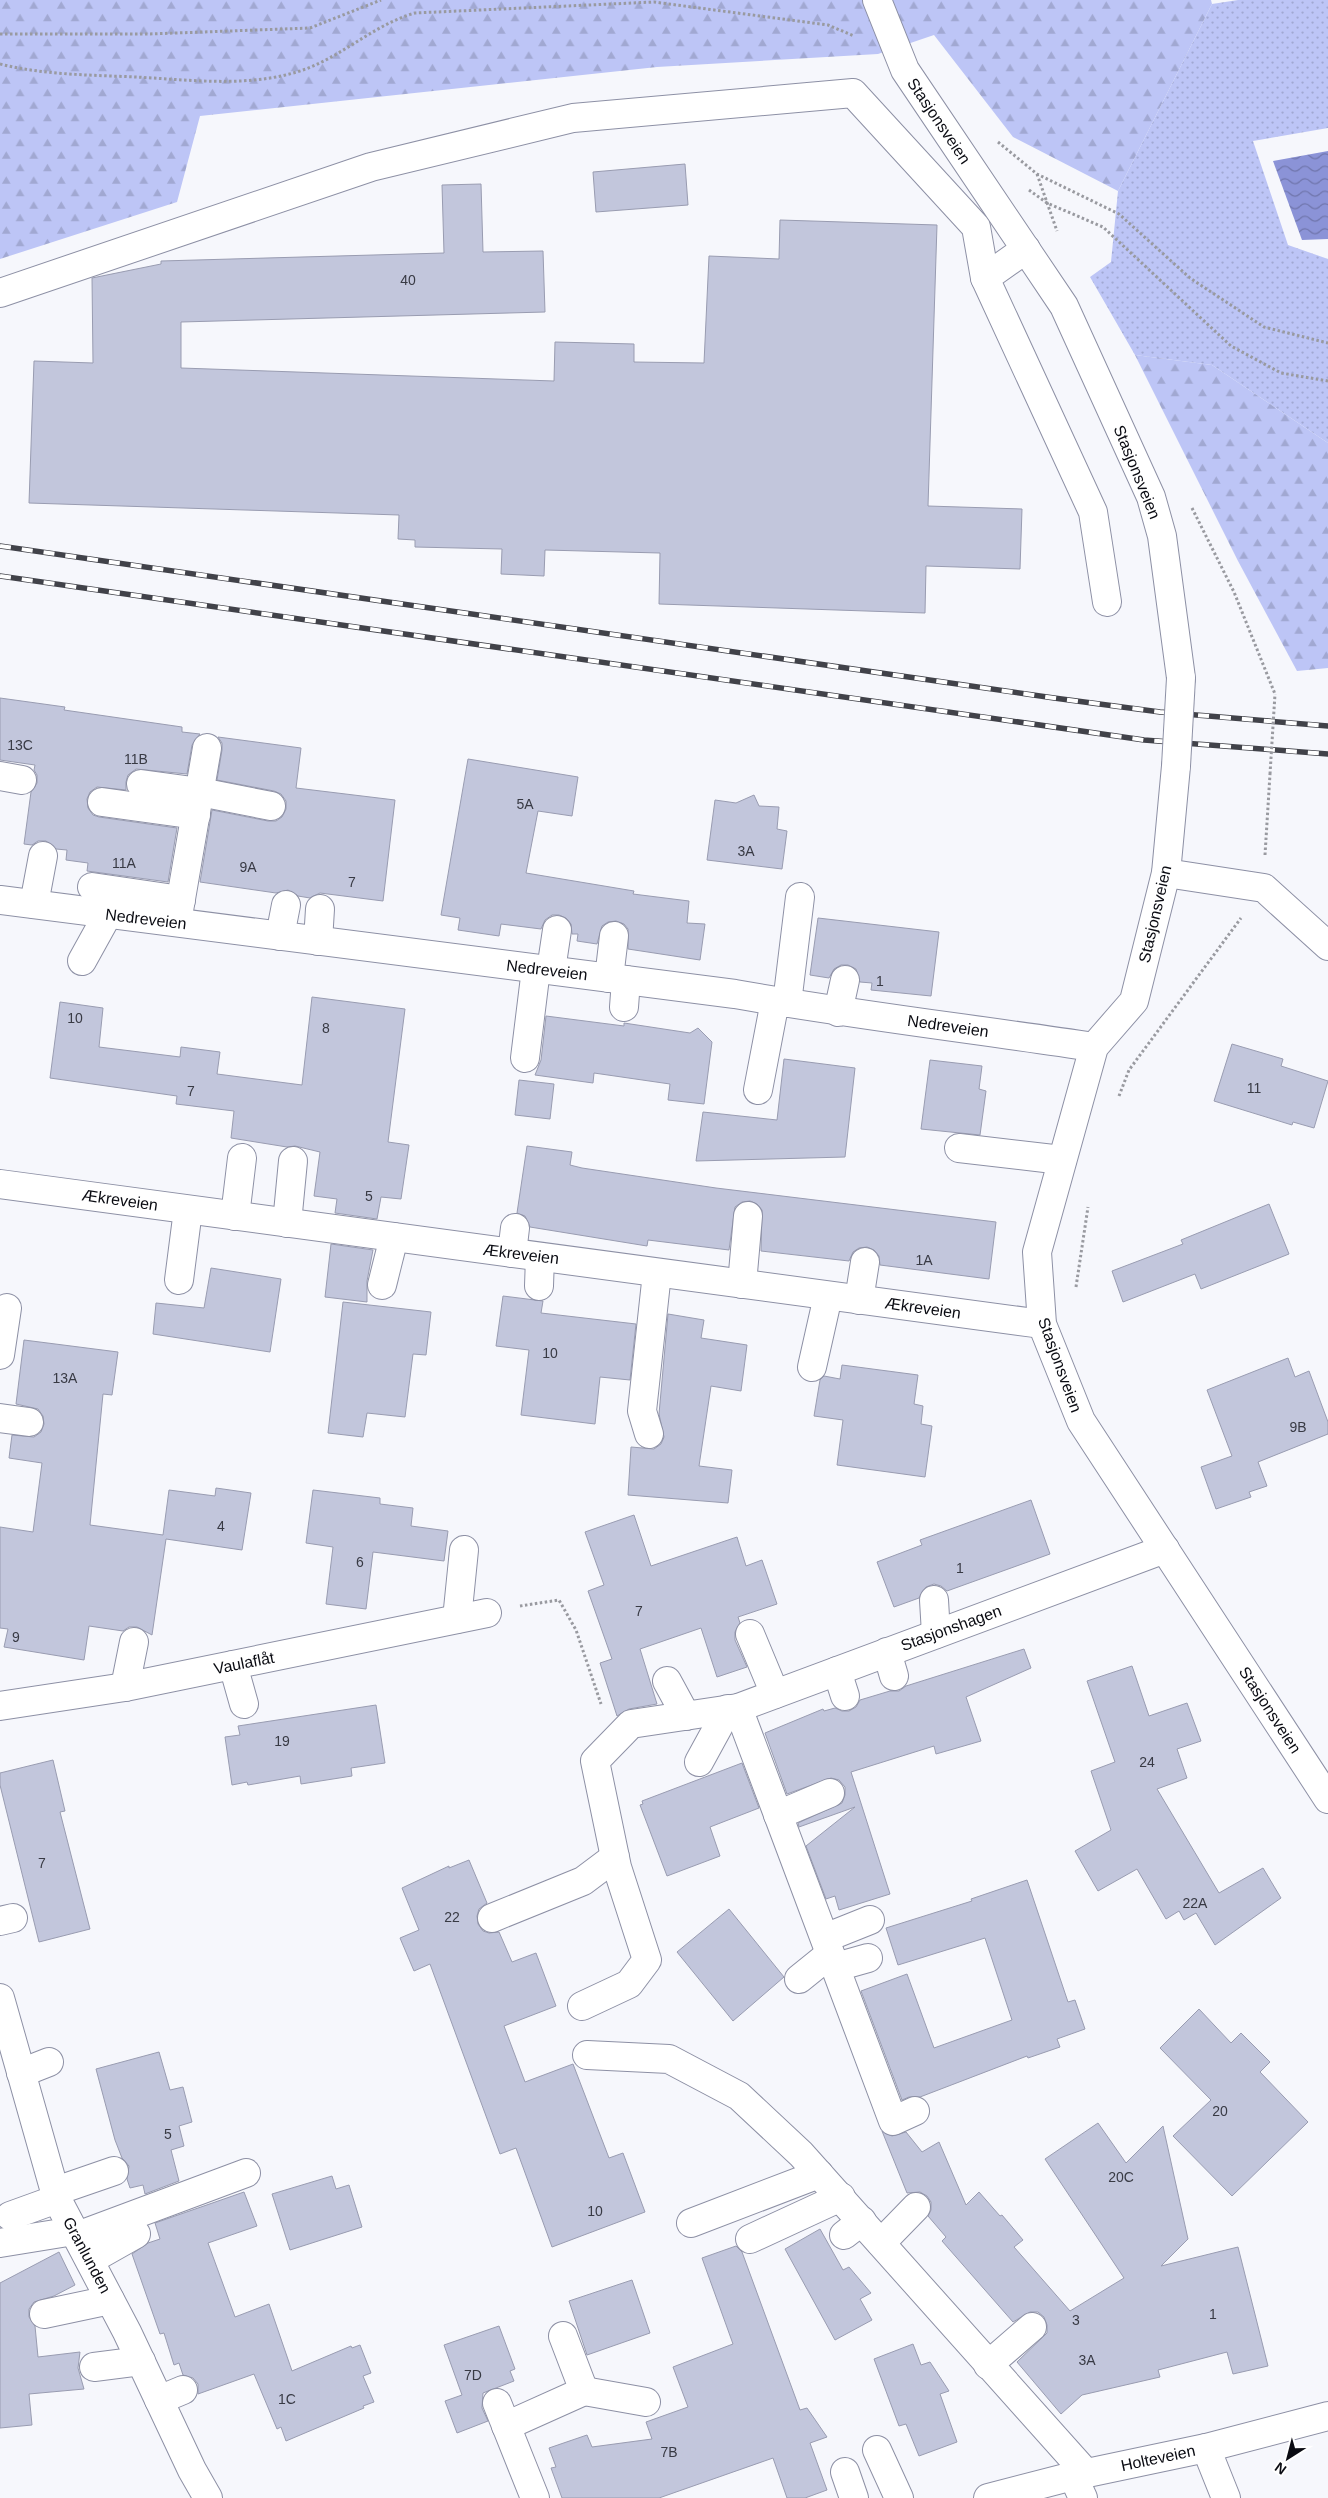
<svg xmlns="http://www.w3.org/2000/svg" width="1328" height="2498" font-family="Helvetica,sans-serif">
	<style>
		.grass { fill: url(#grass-dots) }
		.forest { fill: url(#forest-firs) }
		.water { fill: url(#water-waves) }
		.building { fill: #c2c6dc; stroke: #999cb1 }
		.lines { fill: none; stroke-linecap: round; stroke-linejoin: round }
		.minor-casing { stroke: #8d90a5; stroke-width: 30 }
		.path { stroke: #999aa0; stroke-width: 3; stroke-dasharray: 2.5 2.5; stroke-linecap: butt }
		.minor { stroke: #fff; stroke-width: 28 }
		.rail-casing { stroke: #414249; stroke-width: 5.5 }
		.rail { stroke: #fff; stroke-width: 4; stroke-dasharray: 11; stroke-linecap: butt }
		.minor-bridge-casing { stroke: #8d90a5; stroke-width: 30; stroke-linecap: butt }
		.path-bridge { stroke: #999aa0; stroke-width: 3; stroke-dasharray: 2.5 2.5; stroke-linecap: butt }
		.minor-bridge { stroke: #fff; stroke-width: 28 }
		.labels { text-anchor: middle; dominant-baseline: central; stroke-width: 4; stroke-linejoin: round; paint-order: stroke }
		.number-label { font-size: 14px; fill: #383a44 }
		.street-label { font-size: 16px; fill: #0a0b12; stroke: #fff }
	</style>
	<defs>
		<pattern id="grass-dots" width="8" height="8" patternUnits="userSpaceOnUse" patternTransform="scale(1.25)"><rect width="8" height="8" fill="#bdc5f6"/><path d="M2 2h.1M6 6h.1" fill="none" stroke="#a1a8d2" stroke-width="1.8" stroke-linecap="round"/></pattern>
		<pattern id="forest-firs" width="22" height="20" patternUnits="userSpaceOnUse" patternTransform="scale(1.25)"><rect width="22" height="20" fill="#bdc5f6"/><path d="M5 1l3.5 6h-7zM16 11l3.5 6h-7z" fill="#a1a8d2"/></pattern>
		<pattern id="water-waves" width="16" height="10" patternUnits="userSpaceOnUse" patternTransform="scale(1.25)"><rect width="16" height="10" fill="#8b93d7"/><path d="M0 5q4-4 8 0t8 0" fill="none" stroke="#7076ad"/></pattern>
	</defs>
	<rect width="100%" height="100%" fill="#f6f7fc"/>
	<!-- grass -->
	<polygon class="grass" points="1238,0 1328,0 1328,128 1253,141 1288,245 1328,259 1328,443 1212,365 1135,355 1090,277 1111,262 1118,191 1212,4"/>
	<!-- forest -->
	<g class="forest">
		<polygon points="0,0 1211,0 1212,4 1118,191 1013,137 934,35 878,54 657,67 200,116 177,202 0,259"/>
		<polygon points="1135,355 1212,365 1328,443 1328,668 1297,671 1238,561"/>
	</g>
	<!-- water -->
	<polygon class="water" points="1328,151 1328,239 1302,240 1273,161"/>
	<!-- building -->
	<g class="building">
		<polygon points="685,164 688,205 596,212 593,172"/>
		<polygon points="481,184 483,252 543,251 545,312 181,322 181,368 554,381 555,342 634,344 634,362 704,363 709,256 779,259 780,220 937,225 928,506 1022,509 1020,569 926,566 925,613 659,604 660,553 545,550 544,576 501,574 502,549 415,547 415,540 398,539 399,515 29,503 34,361 93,363 92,278 161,264 161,261 444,253 442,185"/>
		<polygon points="0,698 65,707 64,710 182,727 182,732 200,734 192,745 187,774 136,769 128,775 126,782 126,790 97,787 90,792 87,799 88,808 93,815 99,817 177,828 168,882 87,871 88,863 66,860 67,850 56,849 46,841 38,841 32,845 24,844 31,792 37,783 37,775 34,770 35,765 0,760"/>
		<polygon points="218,737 301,748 296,788 395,800 383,901 320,893 310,898 298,896 288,890 276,893 200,882 212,810 268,821 276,821 282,817 286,809 286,801 281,794 274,791 217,780 222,750 222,743"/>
		<polygon points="468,759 578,777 572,816 538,811 526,873 634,891 633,894 689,901 687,923 705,924 700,960 628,949 628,929 624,924 616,921 608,922 602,926 597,944 577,941 578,934 572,934 571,924 566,918 559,915 552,915 545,920 541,929 501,924 499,936 458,930 460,918 441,915"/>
		<polygon points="754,795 759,806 779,807 777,829 787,831 782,869 707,860 715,800 736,803"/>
		<polygon points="818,918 939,932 931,996 871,990 872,983 860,982 856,969 848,965 841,965 834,969 829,978 810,975"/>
		<polygon points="312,997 405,1009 388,1142 409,1145 401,1199 381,1197 377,1219 335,1213 337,1199 314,1196 320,1152 295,1146 287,1147 231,1138 234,1111 176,1104 177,1096 50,1078 60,1002 103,1008 99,1047 180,1057 181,1047 220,1052 217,1074 302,1085"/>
		<polygon points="546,1016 624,1026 624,1023 690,1033 698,1028 712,1042 704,1104 668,1100 670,1084 594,1073 593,1083 535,1075 541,1060"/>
		<polygon points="1232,1044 1283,1059 1281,1066 1328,1081 1314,1128 1293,1122 1292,1125 1214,1101"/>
		<polygon points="784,1059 855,1068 845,1157 696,1161 703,1112 777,1120"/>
		<polygon points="930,1060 982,1066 979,1089 986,1091 980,1135 921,1129"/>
		<polygon points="519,1080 554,1084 550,1119 515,1115"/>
		<polygon points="527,1146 572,1152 570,1165 582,1168 716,1188 996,1222 989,1279 880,1265 879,1256 874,1250 867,1247 859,1248 853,1252 849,1261 761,1251 762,1210 757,1204 750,1201 742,1202 735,1207 729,1250 648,1240 647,1246 530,1227 525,1216 517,1213"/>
		<polygon points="1269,1204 1289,1254 1201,1289 1195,1274 1123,1302 1112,1271 1183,1244 1181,1240"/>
		<polygon points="331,1244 373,1250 367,1281 367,1302 325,1297"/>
		<polygon points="211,1268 281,1279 270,1352 153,1334 156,1303 204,1308"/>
		<polygon points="503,1296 543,1301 541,1313 636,1324 630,1380 600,1377 595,1424 521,1415 529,1350 496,1346"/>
		<polygon points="343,1302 431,1312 426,1355 413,1354 405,1417 367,1413 363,1437 328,1433"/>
		<polygon points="668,1314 704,1320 701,1338 747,1345 741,1391 711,1386 699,1466 732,1470 728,1503 628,1495 631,1447 654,1449 661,1444 664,1437 659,1414"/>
		<polygon points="24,1340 118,1352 112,1395 103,1394 90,1525 163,1535 169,1490 215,1496 216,1488 251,1493 242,1550 166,1539 152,1635 137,1627 129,1627 123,1631 89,1626 84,1660 4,1647 8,1629 0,1628 0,1527 33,1532 42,1463 9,1458 12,1435 34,1437 41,1432 44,1424 43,1416 38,1409 16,1404"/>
		<polygon points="1288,1358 1295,1377 1309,1371 1328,1422 1328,1434 1258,1462 1267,1486 1249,1492 1251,1497 1216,1509 1201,1467 1232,1456 1207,1390"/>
		<polygon points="842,1365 918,1375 914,1404 923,1406 921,1424 932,1426 925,1477 837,1465 843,1420 814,1416 820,1380 824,1376 840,1379"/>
		<polygon points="313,1490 380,1498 380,1504 413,1508 411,1526 448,1531 444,1561 373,1552 366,1609 326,1604 333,1547 306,1543"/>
		<polygon points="1031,1500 1050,1554 947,1591 941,1586 934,1584 926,1587 919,1598 894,1607 877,1562 922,1545 920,1540"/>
		<polygon points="634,1515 651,1566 737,1537 746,1566 762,1560 777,1604 738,1617 740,1623 735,1632 735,1640 747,1667 717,1677 701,1628 640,1649 657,1704 629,1709 617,1716 600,1663 612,1659 588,1591 604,1585 585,1532"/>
		<polygon points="1024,1649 1031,1668 966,1697 981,1741 936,1754 934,1746 851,1772 890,1894 839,1910 835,1896 826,1899 806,1846 855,1807 799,1827 798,1823 842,1803 845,1795 845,1787 839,1780 831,1778 787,1794 765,1733 823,1709 824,1711 835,1708 842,1711 849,1711 856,1707 860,1700 890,1691 899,1691 906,1686"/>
		<polygon points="1132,1666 1149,1716 1187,1703 1201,1741 1177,1749 1187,1778 1157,1789 1219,1893 1263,1868 1281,1898 1215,1945 1196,1913 1184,1920 1179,1911 1166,1919 1137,1869 1098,1891 1075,1851 1111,1830 1091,1771 1115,1762 1087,1681"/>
		<polygon points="376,1705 385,1763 351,1768 352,1776 301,1784 300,1776 248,1785 247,1782 232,1785 225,1737 240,1735 238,1726"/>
		<polygon points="53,1760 65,1811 60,1812 90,1929 39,1942 0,1785 0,1773"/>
		<polygon points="742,1763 759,1808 710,1827 720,1856 667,1876 640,1805 643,1804 642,1801"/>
		<polygon points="469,1860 487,1903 479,1909 477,1916 478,1924 483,1931 489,1933 499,1932 512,1962 536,1953 556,2006 504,2026 525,2082 573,2064 609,2158 623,2153 645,2212 552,2247 516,2148 500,2154 430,1964 414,1971 400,1938 419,1930 402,1888 449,1866 449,1868"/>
		<polygon points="1027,1880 1068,2002 1075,2000 1085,2029 1057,2039 1060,2047 1028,2058 1027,2056 920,2097 909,2097 902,2100 861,1991 907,1974 934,2048 1012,2020 985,1938 898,1965 886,1928 972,1901 971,1899"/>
		<polygon points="729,1909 784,1977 733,2021 677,1952"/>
		<polygon points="1199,2009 1231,2043 1241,2033 1270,2062 1260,2072 1308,2122 1232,2196 1173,2136 1211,2100 1160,2048"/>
		<polygon points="159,2052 170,2090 183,2087 192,2122 179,2126 184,2146 171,2150 179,2181 145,2194 143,2185 130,2188 127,2179 129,2166 122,2158 115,2140 96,2069"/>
		<polygon points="1098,2123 1126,2163 1163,2126 1188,2239 1161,2266 1238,2247 1268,2366 1233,2374 1227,2352 1158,2370 1160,2377 1082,2395 1061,2414 1017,2362 1047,2333 1047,2325 1044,2317 1038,2312 1030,2312 1013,2322 942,2241 946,2237 928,2216 931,2210 931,2202 927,2196 920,2192 907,2193 882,2131 892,2136 906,2132 922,2152 939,2142 966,2205 979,2192 1000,2216 1002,2215 1023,2240 1014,2247 1070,2311 1124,2278 1045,2159"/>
		<polygon points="332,2176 336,2189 349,2185 362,2227 290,2250 272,2194"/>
		<polygon points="244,2192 257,2226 208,2243 235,2317 269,2304 292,2371 351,2346 352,2348 360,2345 371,2373 363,2376 374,2402 363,2406 364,2408 286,2441 281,2427 277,2429 254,2374 198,2394 198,2384 193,2378 183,2375 179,2363 174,2365 164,2333 160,2334 132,2254 148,2243 160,2239 155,2223"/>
		<polygon points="820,2229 843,2270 849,2267 871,2293 860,2299 872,2320 835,2340 785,2249"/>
		<polygon points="736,2246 742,2252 800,2410 807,2408 827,2437 810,2443 827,2490 805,2498 787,2498 773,2458 659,2498 562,2498 551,2468 556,2467 549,2448 587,2435 592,2447 652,2439 646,2422 688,2407 673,2367 733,2344 702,2258"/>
		<polygon points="59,2252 75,2285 54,2296 34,2302 29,2309 29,2317 35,2326 38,2357 80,2352 78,2368 84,2389 29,2394 32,2425 0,2428 0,2283"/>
		<polygon points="632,2280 650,2333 587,2355 569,2301"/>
		<polygon points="499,2326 515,2369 510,2371 514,2381 483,2393 482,2408 488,2421 457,2433 445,2401 462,2395 444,2345"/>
		<polygon points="913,2344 921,2365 930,2362 949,2391 940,2394 957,2442 919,2456 906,2424 899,2426 874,2359"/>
	</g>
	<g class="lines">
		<!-- minor casing -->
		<g class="minor-casing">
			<g id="minor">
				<polyline points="877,0 905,70 1064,306 1151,497 1162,536 1181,678"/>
				<polyline points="1026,249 985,278 1093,512 1107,602"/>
				<polyline points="0,293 371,167 573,118 853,93 976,227 985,278"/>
				<polyline points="1176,766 1166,873 1134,1001 1094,1047 1037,1252 1042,1324 1081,1421 1328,1799"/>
				<polyline points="0,776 22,780"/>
				<polyline points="141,784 200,792 271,806"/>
				<polyline points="102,802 196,815"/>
				<polyline points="1166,873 1264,888 1328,946"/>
				<polyline points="92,887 181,900"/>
				<path d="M0 900 735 994C854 1015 974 1029 1094 1047"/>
				<polyline points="34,904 43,856"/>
				<polyline points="177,922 207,748"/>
				<polyline points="280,936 286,905"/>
				<polyline points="318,941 320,909"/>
				<polyline points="82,961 108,914"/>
				<polyline points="551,970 557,930"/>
				<polyline points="609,978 614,936"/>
				<polyline points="787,1003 800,897"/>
				<polyline points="624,1007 626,980"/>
				<polyline points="838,1012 845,980"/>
				<polyline points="525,1058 536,969"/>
				<polyline points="758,1090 775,1001"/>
				<polyline points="959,1148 1062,1160"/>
				<polyline points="0,1184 1042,1324"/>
				<polyline points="235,1216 242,1158"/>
				<polyline points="287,1223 293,1161"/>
				<polyline points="512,1253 515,1228"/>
				<polyline points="179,1280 188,1210"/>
				<polyline points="742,1284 748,1216"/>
				<polyline points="382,1285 394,1237"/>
				<polyline points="539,1286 540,1257"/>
				<polyline points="859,1300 865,1262"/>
				<polyline points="0,1355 7,1308"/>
				<polyline points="812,1367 828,1296"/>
				<polyline points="0,1418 29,1422"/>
				<polyline points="649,1434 642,1411 657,1273"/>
				<polyline points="934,1600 936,1634"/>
				<polyline points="457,1619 464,1550"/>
				<polyline points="750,1634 775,1694"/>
				<polyline points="887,1652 894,1676"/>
				<polyline points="233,1665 244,1704"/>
				<polyline points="837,1671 845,1696"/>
				<polyline points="667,1681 686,1716"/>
				<polyline points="125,1687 134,1642"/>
				<polyline points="0,1706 125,1687 487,1613"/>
				<polyline points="738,1708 893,2121 915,2111"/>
				<polyline points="699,1762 728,1709"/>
				<polyline points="778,1815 830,1793"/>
				<polyline points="492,1918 583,1881 615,1857"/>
				<polyline points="0,1921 13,1918"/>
				<polyline points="825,1938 870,1920"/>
				<polyline points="836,1967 868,1958"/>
				<polyline points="799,1979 830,1954"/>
				<polyline points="0,1998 57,2199 127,2332 192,2470 208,2498"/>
				<polyline points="582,2006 629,1984 647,1960 617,1867 595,1761 631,1724 738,1708 1165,1549"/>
				<polyline points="587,2055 669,2059 739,2096 801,2154 1086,2473"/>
				<polyline points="21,2073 49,2062"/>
				<polyline points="56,2191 114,2171"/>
				<polyline points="10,2216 57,2199"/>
				<polyline points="691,2223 819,2174"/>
				<polyline points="844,2235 862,2221"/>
				<polyline points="77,2236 246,2173"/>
				<polyline points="750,2239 841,2197"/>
				<polyline points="0,2243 74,2231"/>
				<polyline points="881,2243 916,2207"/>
				<polyline points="90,2260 136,2234"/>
				<polyline points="44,2314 110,2300"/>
				<polyline points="988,2365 1032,2327"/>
				<polyline points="94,2367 141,2361"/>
				<polyline points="584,2391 646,2402"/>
				<polyline points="159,2400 183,2390"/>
				<polyline points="497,2403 535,2498"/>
				<polyline points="506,2426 584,2391 563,2336"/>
				<polyline points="1206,2448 1226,2498"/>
				<polyline points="877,2450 899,2498"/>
				<polyline points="845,2472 854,2498"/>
				<polyline points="1073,2476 1083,2498"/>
				<polyline points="988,2498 1073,2476 1206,2448 1328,2416"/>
			</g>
		</g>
		<!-- path -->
		<g class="path">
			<polyline points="0,34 149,34 310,28 381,0"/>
			<path d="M0 64C44 75 91 75 136 77 191 80 250 88 303 70 343 56 375 24 415 13L654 2 828 25 854 36"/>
			<polyline points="998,142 1037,174 1119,214 1190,278 1264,327 1328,343"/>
			<polyline points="1037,174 1057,231"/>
			<polyline points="1029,190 1047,203 1103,227 1231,346 1281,373 1328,381"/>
			<polyline points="1192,508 1234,592 1275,694"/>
			<polyline points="1265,855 1270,774"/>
			<polyline points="1119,1096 1129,1070 1241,918"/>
			<polyline points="1076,1287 1088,1207"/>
			<polyline points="520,1606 559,1600 576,1630 601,1704"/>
		</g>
		<!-- minor -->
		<use href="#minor" class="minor"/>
		<!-- rail casing -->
		<g class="rail-casing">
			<g id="rail">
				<polyline points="0,546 1054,698 1160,712 1328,726"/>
				<polyline points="0,576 1144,740 1328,754"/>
			</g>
		</g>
		<!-- rail -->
		<use href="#rail" class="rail"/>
		<!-- minor-bridge casing -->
		<g class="minor-bridge-casing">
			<polyline id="minor-bridge" points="1176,766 1181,678"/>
		</g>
		<!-- path-bridge -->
		<polyline class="path-bridge" points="1270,774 1275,694"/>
		<!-- minor-bridge -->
		<use href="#minor-bridge" class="minor-bridge"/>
	</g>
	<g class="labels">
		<!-- number labels -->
		<g class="number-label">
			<text x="408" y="280">40</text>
			<text x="20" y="745">13C</text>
			<text x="136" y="759">11B</text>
			<text x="525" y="804">5A</text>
			<text x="746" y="851">3A</text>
			<text x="124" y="863">11A</text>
			<text x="248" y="867">9A</text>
			<text x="352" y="882">7</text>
			<text x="880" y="981">1</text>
			<text x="75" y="1018">10</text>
			<text x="326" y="1028">8</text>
			<text x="1254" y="1088">11</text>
			<text x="191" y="1091">7</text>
			<text x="369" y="1196">5</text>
			<text x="924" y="1260">1A</text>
			<text x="550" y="1353">10</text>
			<text x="65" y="1378">13A</text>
			<text x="1298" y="1427">9B</text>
			<text x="221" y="1526">4</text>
			<text x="360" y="1562">6</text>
			<text x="960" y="1568">1</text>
			<text x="639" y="1611">7</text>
			<text x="16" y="1637">9</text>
			<text x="282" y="1741">19</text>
			<text x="1147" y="1762">24</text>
			<text x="42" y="1863">7</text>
			<text x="1195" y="1903">22A</text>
			<text x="452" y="1917">22</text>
			<text x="1220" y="2111">20</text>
			<text x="168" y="2134">5</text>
			<text x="1121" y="2177">20C</text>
			<text x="595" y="2211">10</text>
			<text x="1213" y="2314">1</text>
			<text x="1076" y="2320">3</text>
			<text x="1087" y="2360">3A</text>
			<text x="473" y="2375">7D</text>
			<text x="287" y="2399">1C</text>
			<text x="669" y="2452">7B</text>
		</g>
		<!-- street labels -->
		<g class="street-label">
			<text transform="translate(939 121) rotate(56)">Stasjonsveien</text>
			<text transform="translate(1137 472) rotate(68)">Stasjonsveien</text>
			<text transform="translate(1155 914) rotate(-77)">Stasjonsveien</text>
			<text transform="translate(146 919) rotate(7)">Nedreveien</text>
			<text transform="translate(547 970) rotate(7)">Nedreveien</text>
			<text transform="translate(948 1026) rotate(8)">Nedreveien</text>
			<text transform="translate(120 1200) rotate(8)">Ækreveien</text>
			<text transform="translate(521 1254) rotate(7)">Ækreveien</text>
			<text transform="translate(923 1308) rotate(8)">Ækreveien</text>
			<text transform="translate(1060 1365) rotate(70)">Stasjonsveien</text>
			<text transform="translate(951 1628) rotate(-20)">Stasjonshagen</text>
			<text transform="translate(244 1663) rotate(-11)">Vaulaflåt</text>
			<text transform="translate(1270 1710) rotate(57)">Stasjonsveien</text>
			<text transform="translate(87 2255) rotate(62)">Granlunden</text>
			<text transform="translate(1158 2458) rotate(-12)">Holteveien</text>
		</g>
	</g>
	<!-- north arrow -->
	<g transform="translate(1288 2458) rotate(216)" stroke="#ffffff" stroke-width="4" paint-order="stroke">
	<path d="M0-4L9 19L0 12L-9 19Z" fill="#0a0b12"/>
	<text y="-8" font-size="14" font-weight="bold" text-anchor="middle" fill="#0a0b12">N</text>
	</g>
</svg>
